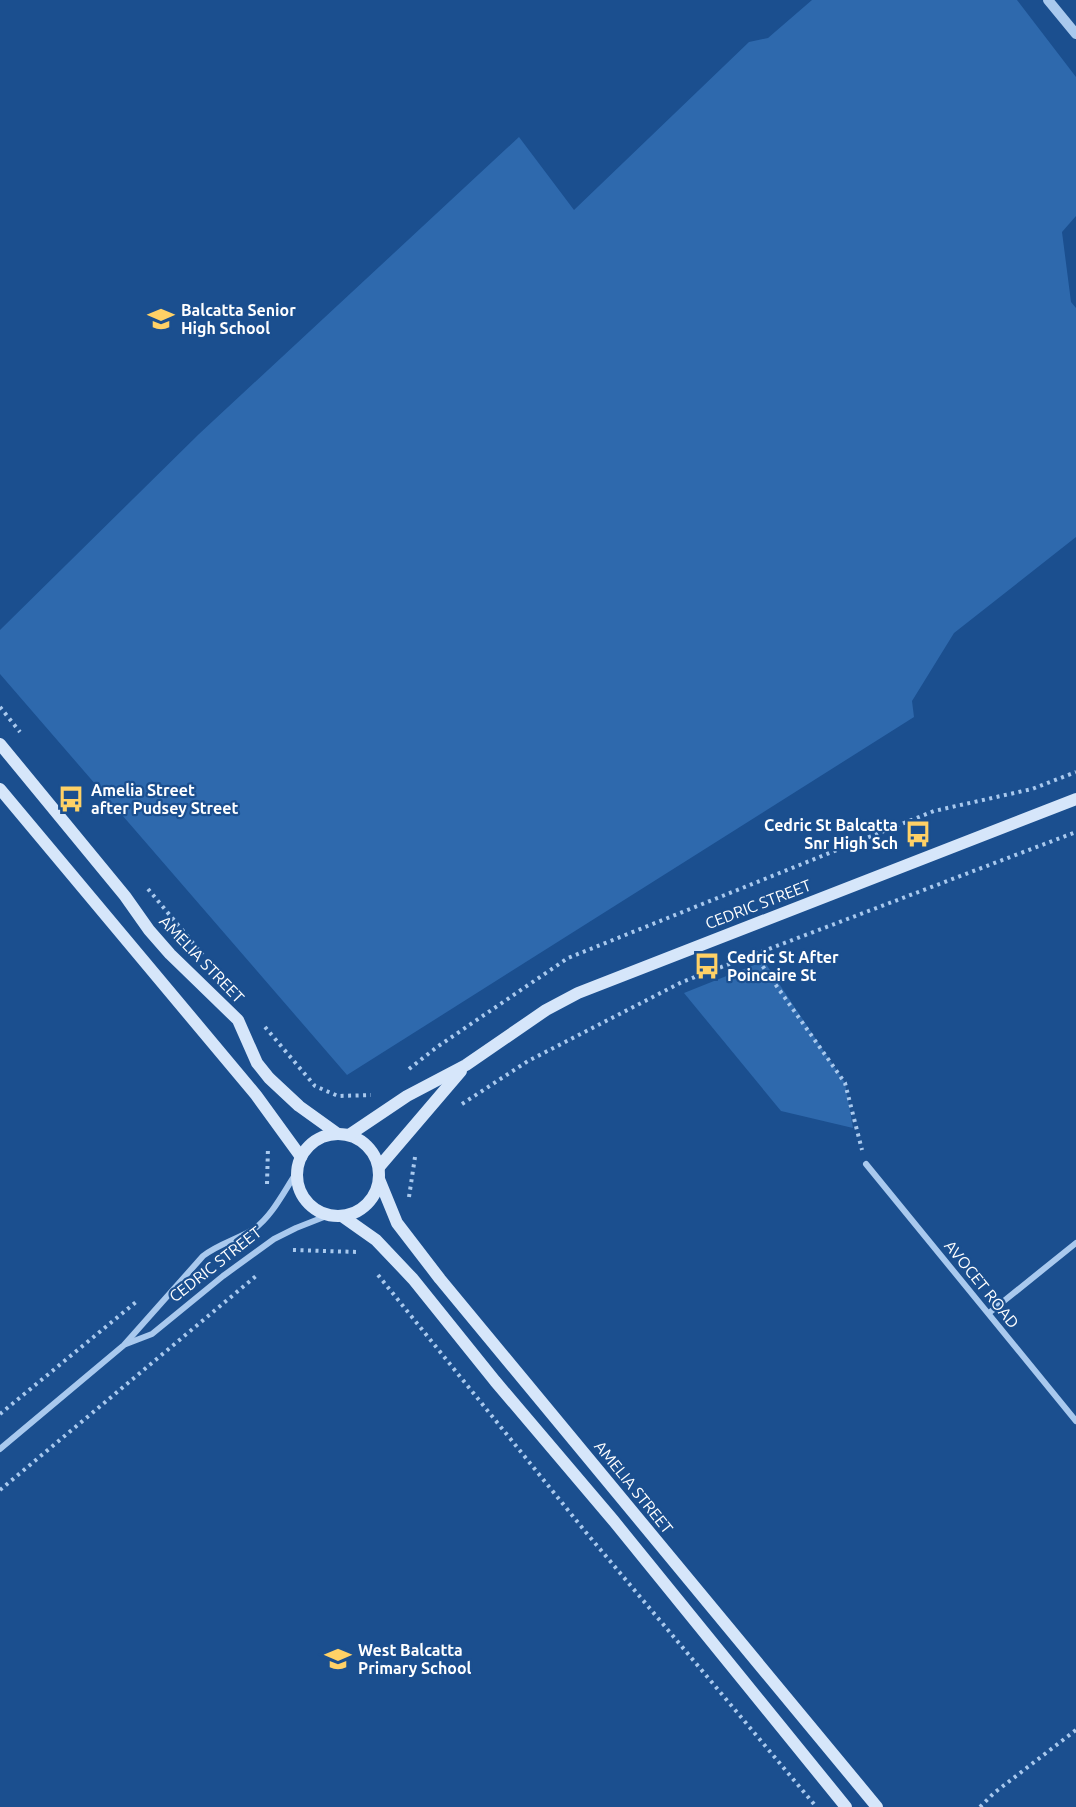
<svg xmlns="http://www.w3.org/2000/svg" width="1076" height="1807" font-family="Ubuntu,sans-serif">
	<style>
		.green { fill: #2e69ad }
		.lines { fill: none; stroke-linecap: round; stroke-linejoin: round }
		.path { stroke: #a9c9ee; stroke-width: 4; stroke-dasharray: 3 4.5; stroke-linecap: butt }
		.minor { stroke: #a9c9ee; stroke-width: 6 }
		.tertiary { stroke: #a9c9ee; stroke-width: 10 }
		.secondary { stroke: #d6e6fa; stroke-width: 12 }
		.labels { text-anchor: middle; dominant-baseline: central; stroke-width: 4.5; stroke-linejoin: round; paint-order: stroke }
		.poi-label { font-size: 16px; font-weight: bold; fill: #fff; stroke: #1b4f8f; text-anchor: start }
		.street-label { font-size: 16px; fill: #fff; stroke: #1b4f8f }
	</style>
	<rect width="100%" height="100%" fill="#1b4f8f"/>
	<!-- green -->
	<g class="green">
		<polygon points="812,0 1017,0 1076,77 1076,216 1062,232 1071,302 1076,308 1076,537 954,633 912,701 914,717 347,1075 0,674 0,630 199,434 519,137 574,210 749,42 768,38"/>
		<polygon points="764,961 845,1083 853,1128 781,1111 684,993"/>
	</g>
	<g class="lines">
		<!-- path -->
		<g class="path">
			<polyline points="0,707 20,732"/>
			<polyline points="148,889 203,955"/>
			<polyline points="754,954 845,1083 862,1150"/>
			<polyline points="265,1027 315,1086 338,1096 371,1095"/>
			<polyline points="409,1069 437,1047 568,958 934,811 1032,789 1076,772"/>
			<polyline points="462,1104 528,1061 682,982 1076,832"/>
			<polyline points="267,1184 268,1147"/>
			<polyline points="409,1197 415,1157"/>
			<polyline points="293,1250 358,1252"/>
			<polyline points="378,1275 584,1530 814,1804"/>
			<polyline points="0,1414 136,1302"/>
			<polyline points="0,1490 256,1276"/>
			<polyline points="980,1807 994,1793 1076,1730"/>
		</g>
		<!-- minor -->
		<g class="minor">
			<polyline points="866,1164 1076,1421"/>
			<polyline points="989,1313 1076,1243"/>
			<polyline points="126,1344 152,1334 223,1276 274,1239 296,1228 329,1215"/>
			<path d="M0 1449 124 1345 203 1256C218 1244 238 1239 254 1229 273 1215 284 1191 297 1172"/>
		</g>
		<!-- tertiary -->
		<polyline class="tertiary" points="1048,0 1076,34"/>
		<!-- secondary -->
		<g class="secondary">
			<polyline points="0,744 125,896 149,930 170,954 238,1020 257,1063 269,1078 299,1106 338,1134"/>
			<polyline points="0,789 256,1095 301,1157"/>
			<circle cx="338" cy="1175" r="41"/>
			<polyline points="349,1135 407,1096 466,1065 546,1010 578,993 1076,799"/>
			<polyline points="379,1167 461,1071"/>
			<polyline points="379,1179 397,1223 440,1279 877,1807"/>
			<polyline points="342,1216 376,1240 413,1279 495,1381 613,1520 846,1807"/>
		</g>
	</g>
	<!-- icons -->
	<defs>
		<g id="school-bare" transform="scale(2.07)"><path d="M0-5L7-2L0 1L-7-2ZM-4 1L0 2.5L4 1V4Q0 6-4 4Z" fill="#ffd166" stroke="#1b4f8f" stroke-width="2.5" paint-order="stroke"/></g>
		<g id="bus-bare" transform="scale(2.07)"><path d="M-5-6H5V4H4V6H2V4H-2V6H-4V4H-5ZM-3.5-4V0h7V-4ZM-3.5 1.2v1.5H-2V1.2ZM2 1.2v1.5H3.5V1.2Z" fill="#ffd166" stroke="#1b4f8f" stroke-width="2.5" paint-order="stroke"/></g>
	</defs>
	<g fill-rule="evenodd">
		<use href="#school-bare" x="161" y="319"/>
		<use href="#bus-bare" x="71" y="799"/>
		<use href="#bus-bare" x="918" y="834"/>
		<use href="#bus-bare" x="707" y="966"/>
		<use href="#school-bare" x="338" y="1659"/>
	</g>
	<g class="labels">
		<!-- poi labels -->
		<g class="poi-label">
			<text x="181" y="310">Balcatta Senior<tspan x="181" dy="18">High School</tspan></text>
			<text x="91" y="790">Amelia Street<tspan x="91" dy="18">after Pudsey Street</tspan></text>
			<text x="898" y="825" text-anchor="end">Cedric St Balcatta<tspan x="898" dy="18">Snr High Sch</tspan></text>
			<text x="727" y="957">Cedric St After<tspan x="727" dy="18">Poincaire St</tspan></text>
			<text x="358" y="1650">West Balcatta<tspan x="358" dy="18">Primary School</tspan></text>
		</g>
		<!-- street labels -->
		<g class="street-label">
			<text transform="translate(758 904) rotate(-21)">CEDRIC STREET</text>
			<text transform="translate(202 959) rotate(46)">AMELIA STREET</text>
			<text transform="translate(215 1264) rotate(-38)">CEDRIC STREET</text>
			<text transform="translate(982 1284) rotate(51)">AVOCET ROAD</text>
			<text transform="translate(634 1487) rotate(51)">AMELIA STREET</text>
		</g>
	</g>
</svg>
